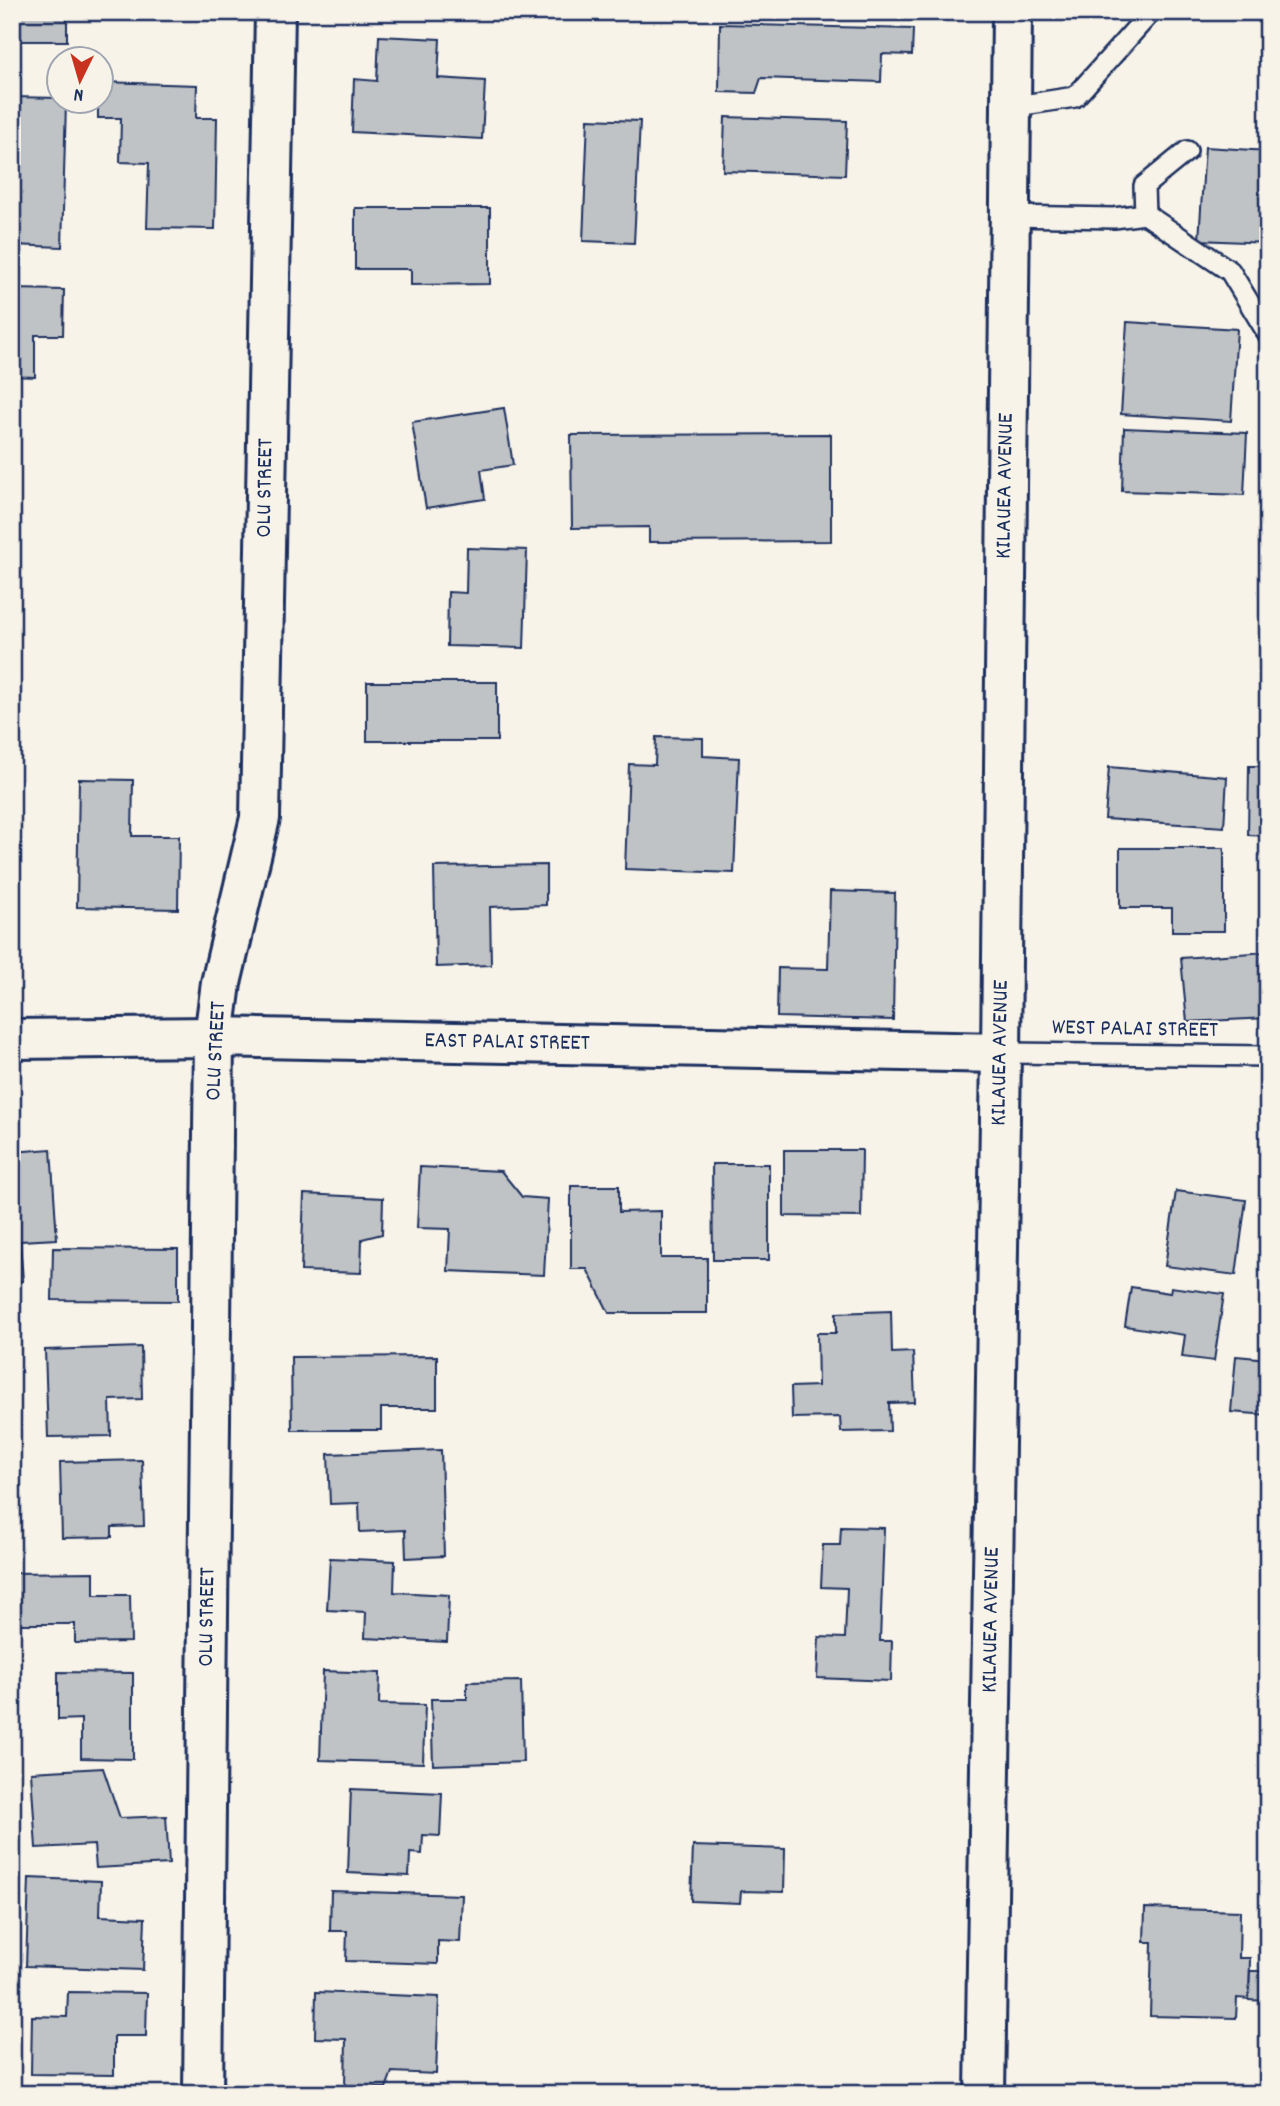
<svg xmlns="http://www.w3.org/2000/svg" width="1280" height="2106" font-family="Dekko,sans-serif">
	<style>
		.building { fill: #c0c3c5; stroke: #1b2f5e; stroke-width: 2 }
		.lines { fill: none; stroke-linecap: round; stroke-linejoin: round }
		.lane-casing { stroke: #1b2f5e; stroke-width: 24 }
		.street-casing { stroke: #1b2f5e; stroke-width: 44 }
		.secondary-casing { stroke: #1b2f5e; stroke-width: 44 }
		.lane { stroke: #f7f3e8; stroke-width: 19 }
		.street { stroke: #f7f3e8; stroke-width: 38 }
		.secondary { stroke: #f7f3e8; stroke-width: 38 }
		.labels { text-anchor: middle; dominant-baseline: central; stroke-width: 5; stroke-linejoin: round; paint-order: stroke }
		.street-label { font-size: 23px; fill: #1b2f5e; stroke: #f7f3e8 }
	</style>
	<rect width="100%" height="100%" fill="#f7f3e8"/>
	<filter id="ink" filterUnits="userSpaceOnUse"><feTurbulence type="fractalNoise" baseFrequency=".0143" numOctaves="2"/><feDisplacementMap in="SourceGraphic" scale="14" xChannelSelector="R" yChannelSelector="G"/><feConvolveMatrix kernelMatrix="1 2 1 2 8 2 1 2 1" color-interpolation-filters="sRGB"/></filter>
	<g filter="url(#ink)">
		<!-- building -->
		<g class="building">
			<rect x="12" y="12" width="55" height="29"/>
			<polygon points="133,12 202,12 202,16"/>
			<polygon points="720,24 913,29 912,55 882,54 881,82 761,78 756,93 719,92"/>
			<polygon points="379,36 440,39 438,78 485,81 482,139 352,132 354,79 377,81"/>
			<polygon points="102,82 197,85 196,118 217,118 215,229 147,228 149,163 120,162 121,118 98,118 98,102 102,102"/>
			<polygon points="12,97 60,98 60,102 66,102 62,247 12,245"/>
			<polygon points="725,117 847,121 845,175 723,171"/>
			<polygon points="588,119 640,121 634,243 583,241"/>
			<polygon points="1205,147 1268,151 1268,243 1199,240"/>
			<polygon points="355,208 490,208 490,284 411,285 411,269 355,269"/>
			<polygon points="12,289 64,290 63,335 35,335 35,377 12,376"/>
			<polygon points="1127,322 1237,329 1231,421 1121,414"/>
			<polygon points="504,408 513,465 481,470 485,499 426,508 412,422"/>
			<polygon points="1124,428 1247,433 1244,495 1122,491"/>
			<polygon points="831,434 831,541 649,542 649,527 572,528 571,435"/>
			<polygon points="467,548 527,550 524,648 447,646 448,592 466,593"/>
			<rect x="367" y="682" width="130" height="59"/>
			<polygon points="656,737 703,738 703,756 739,758 734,873 625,869 629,764 655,765"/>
			<polygon points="1268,756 1268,836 1248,835 1249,766 1267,766"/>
			<polygon points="1109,767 1227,777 1224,827 1105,819"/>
			<polygon points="79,779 133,780 132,836 179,836 178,909 77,907"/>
			<polygon points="1120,848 1224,848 1224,931 1172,931 1172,908 1120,908"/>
			<polygon points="546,865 546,905 490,907 491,965 436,967 434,867"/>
			<polygon points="830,891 895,893 893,1020 777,1017 778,968 828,969"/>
			<polygon points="1267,952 1268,1018 1187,1022 1181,958"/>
			<polygon points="51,1149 57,1239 20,1241 23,1281 12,1281 12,1152"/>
			<polygon points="784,1150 862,1150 861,1217 784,1216"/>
			<polygon points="712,1164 769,1164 769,1260 713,1260"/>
			<polygon points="420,1167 501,1171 522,1197 548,1199 544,1275 448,1271 450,1229 417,1228"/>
			<polygon points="571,1186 619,1186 619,1212 661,1211 661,1258 707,1258 707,1313 609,1313 587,1269 571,1269"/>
			<polygon points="1176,1191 1246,1200 1236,1275 1165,1266"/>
			<polygon points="304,1194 383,1198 382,1234 362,1239 361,1273 301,1271"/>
			<polygon points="53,1248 178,1249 178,1301 52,1300"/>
			<polygon points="1131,1287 1170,1293 1171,1287 1224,1294 1214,1361 1182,1357 1185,1335 1125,1326"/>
			<polygon points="891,1311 892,1353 913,1352 915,1402 889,1403 890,1431 841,1432 840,1417 792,1418 791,1387 818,1386 817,1333 836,1333 836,1313"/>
			<polygon points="141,1347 142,1399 110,1400 111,1436 48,1437 45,1350"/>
			<polygon points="437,1356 437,1408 381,1408 381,1430 292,1430 291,1357"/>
			<polygon points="1236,1356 1268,1359 1268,1415 1231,1412"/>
			<polygon points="441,1450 444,1556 406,1558 405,1530 360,1532 359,1503 330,1504 328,1454"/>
			<polygon points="142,1460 144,1526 112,1527 112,1537 62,1538 60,1462"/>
			<polygon points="841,1527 884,1528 880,1641 892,1641 891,1681 817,1678 819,1637 845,1638 847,1588 821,1587 823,1545 840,1545"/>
			<polygon points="330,1558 395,1561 394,1592 449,1595 447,1642 365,1638 366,1612 327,1610"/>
			<polygon points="94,1572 94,1595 130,1595 131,1642 75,1643 75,1624 12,1624 12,1573"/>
			<polygon points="323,1671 380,1673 379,1704 425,1705 423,1763 320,1760"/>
			<polygon points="58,1672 133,1673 133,1759 81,1758 81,1719 58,1720"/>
			<polygon points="521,1681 523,1762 433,1765 431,1699 467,1699 467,1682"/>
			<polygon points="103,1768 120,1818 166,1816 169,1864 96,1868 94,1845 36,1848 31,1772"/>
			<polygon points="351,1789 442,1793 440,1836 423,1835 422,1854 410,1853 409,1876 348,1873"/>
			<polygon points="693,1846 785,1849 784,1892 741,1891 740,1903 691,1901"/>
			<polygon points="29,1878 101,1881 100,1916 145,1918 143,1970 26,1966"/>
			<polygon points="331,1891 462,1895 460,1942 438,1941 438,1964 346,1961 347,1931 330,1931"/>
			<polygon points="1145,1908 1240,1911 1239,1958 1250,1958 1249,1999 1237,1998 1236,2018 1150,2016 1152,1942 1144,1942"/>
			<polygon points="1250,1971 1268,1971 1268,2001 1249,2000"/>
			<polygon points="68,1992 147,1993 146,2036 114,2036 114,2075 31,2074 32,2016 67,2017"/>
			<polygon points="316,1992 439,1997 436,2074 392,2072 386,2088 345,2087 346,2039 315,2038"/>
		</g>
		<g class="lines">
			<!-- lane casing -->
			<g class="lane-casing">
				<g id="lane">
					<polyline points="1010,107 1075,97 1151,12"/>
					<polyline points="1145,214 1144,186 1187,151"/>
					<polyline points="1009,216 1114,218 1145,214 1230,271 1268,334"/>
					<polyline points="1001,1053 1268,1056"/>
				</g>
			</g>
			<!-- street casing -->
			<g class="street-casing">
				<g id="street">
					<polyline points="12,1039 214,1037 1001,1053"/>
					<polyline points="203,2094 214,1037 221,983 260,818 275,12"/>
				</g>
			</g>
			<!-- secondary casing -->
			<g class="secondary-casing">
				<polyline id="secondary" points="985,2094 1001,1053 1012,12"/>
			</g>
			<!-- lane -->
			<use href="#lane" class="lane"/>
			<!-- street -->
			<use href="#street" class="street"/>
			<!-- secondary -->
			<use href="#secondary" class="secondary"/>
		</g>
	</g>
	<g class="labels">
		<!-- street labels -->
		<g class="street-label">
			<text transform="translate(1006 486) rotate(-89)">KILAUEA AVENUE</text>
			<text transform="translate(266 488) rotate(-89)">OLU STREET</text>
			<text transform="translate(1135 1030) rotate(1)">WEST PALAI STREET</text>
			<text transform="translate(507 1043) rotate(1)">EAST PALAI STREET</text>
			<text transform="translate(217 1051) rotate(-87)">OLU STREET</text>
			<text transform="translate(1001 1053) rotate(-89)">KILAUEA AVENUE</text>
			<text transform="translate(208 1617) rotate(-89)">OLU STREET</text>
			<text transform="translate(992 1620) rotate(-89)">KILAUEA AVENUE</text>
		</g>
	</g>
	<!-- margin -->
	<rect width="1280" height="2106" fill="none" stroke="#f7f3e8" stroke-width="42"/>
	<rect x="21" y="21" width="1238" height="2064" fill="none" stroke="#1b2f5e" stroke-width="2.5" filter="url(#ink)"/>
	<!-- north arrow -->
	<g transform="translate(80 80) rotate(185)"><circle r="33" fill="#f7f3e8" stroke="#9fa5b1" stroke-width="2"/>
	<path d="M0-5L12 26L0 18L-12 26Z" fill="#c8321e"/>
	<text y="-10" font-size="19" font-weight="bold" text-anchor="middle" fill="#1b2f5e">N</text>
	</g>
</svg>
